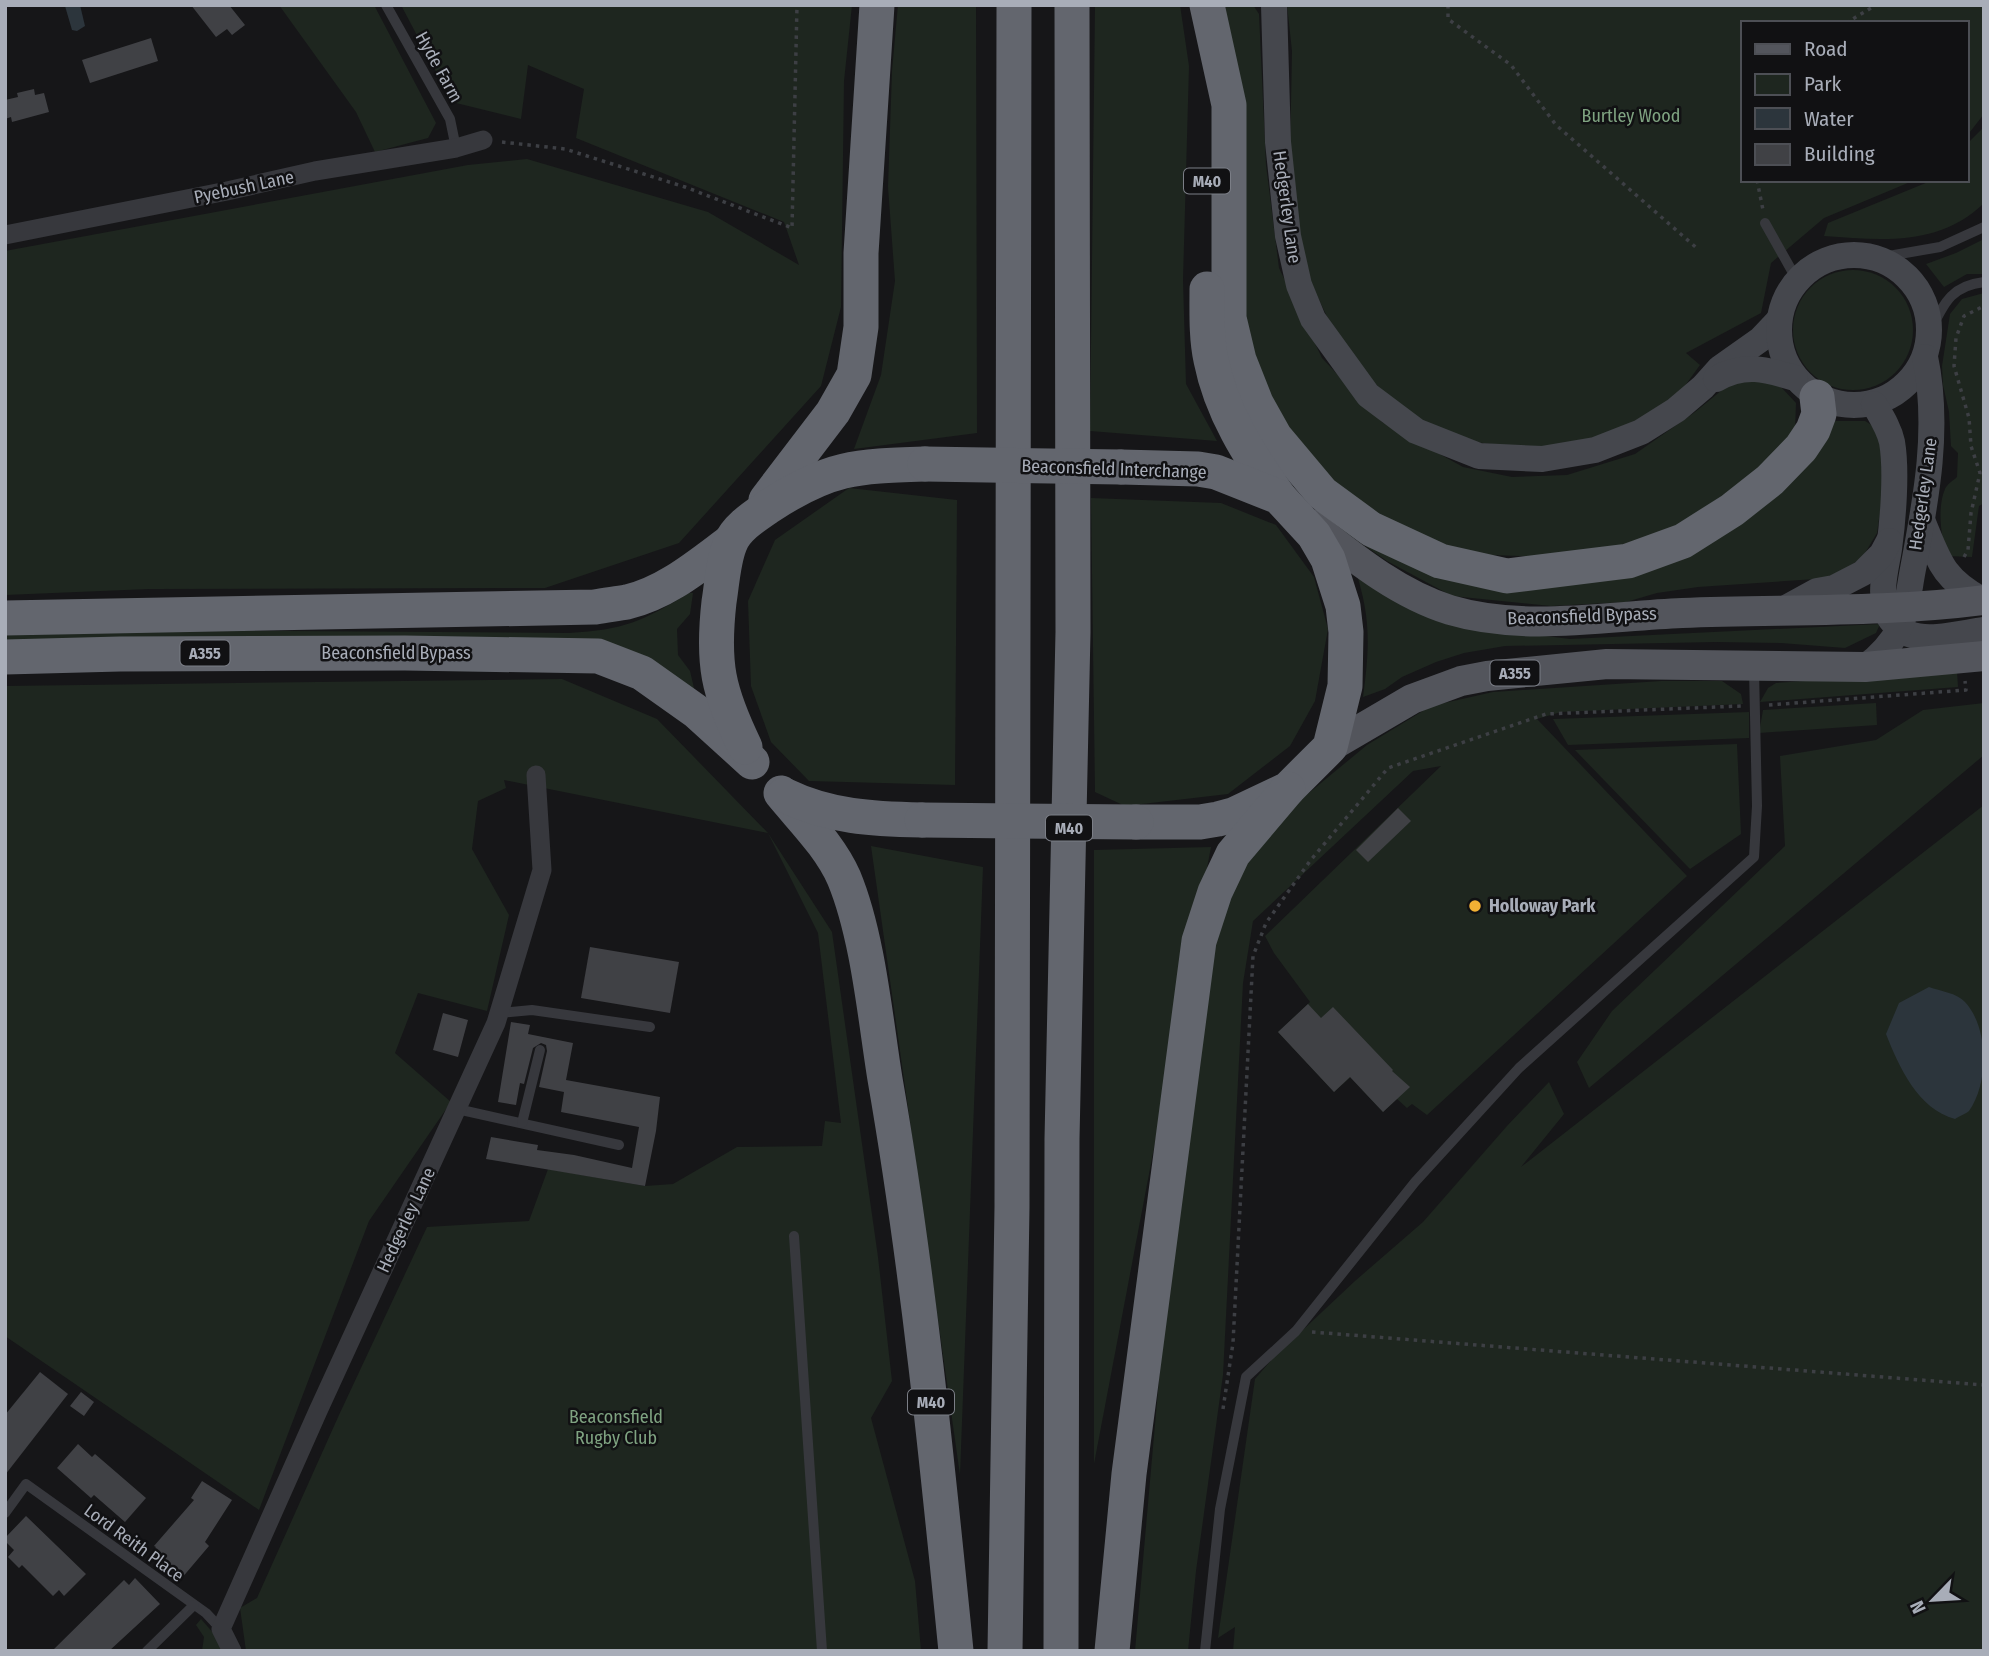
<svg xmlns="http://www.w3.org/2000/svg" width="1989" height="1656" font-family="'Fira Sans Condensed',sans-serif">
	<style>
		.green { fill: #1e261f }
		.water { fill: #2c353c }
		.building { fill: #404145 }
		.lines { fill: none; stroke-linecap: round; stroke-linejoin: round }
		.path { stroke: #3d3f44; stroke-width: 3.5; stroke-dasharray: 3.5 5; stroke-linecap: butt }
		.lane { stroke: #37383d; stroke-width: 10 }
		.street { stroke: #37383d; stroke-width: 19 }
		.secondary { stroke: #45474d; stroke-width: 26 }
		.primary { stroke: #53555c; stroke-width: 30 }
		.highway { stroke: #63666e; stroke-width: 35 }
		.highway-bridge { stroke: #63666e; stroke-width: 35 }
		.poi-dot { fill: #f2b134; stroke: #111113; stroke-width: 2.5 }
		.labels { text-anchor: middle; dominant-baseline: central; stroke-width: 5; stroke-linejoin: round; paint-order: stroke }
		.shield { fill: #111113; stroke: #7b7e86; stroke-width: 2 }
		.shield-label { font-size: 16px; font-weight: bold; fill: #a8adb8 }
		.street-label { font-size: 18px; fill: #a8adb8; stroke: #111113 }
		.park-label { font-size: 18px; fill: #7fa381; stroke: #111113 }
		.poi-label { font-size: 18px; font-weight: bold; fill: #a8adb8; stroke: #111113; text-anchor: start }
	</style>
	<rect width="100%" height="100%" fill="#161618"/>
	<!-- green -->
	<g class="green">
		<polygon points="279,5 374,5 436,123 428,138 375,152 356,112"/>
		<polygon points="401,5 852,5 844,81 841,307 821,386 679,543 545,588 149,589 5,595 5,251 468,165 527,159 708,212 799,265 784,222 576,138 584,89 528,65 521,119 452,102"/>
		<polygon points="898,5 976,5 977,433 854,449 881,375 895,281 888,187 892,71"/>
		<polygon points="1095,5 1180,5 1189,66 1183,280 1186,384 1217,441 1090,431"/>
		<polygon points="1225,5 1253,5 1259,14 1266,165 1279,268 1322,358 1382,422 1463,467 1512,477 1567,475 1635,454 1695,412 1727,386 1760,378 1782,388 1796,403 1795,431 1759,471 1671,530 1618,550 1568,558 1465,554 1420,540 1332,486 1263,396 1244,323"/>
		<polygon points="1287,5 1984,5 1984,114 1966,137 1966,23 1742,23 1742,180 1915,180 1824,218 1771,263 1761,313 1686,353 1700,365 1679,394 1650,414 1595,439 1533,449 1475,442 1439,430 1403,410 1346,356 1310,281 1297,218 1290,155 1292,51"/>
		<path d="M1984 127V203C1939 247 1882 240 1824 236L1828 223 1933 180H1966V145Z"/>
		<polygon points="1984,239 1984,274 1967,274 1944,287 1926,264 1956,253"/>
		<circle cx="1853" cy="330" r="60"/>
		<path d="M1984 293V503L1979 506 1972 557 1947 556C1941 538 1937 507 1945 489 1947 484 1954 480 1957 477L1958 453 1951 446 1949 412 1943 385 1942 366 1950 314 1962 299Z"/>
		<polygon points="1828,421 1865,421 1882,431 1882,498 1877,533 1862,558 1831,578 1698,587 1657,593 1626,602 1551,606 1452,596 1387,561 1339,528 1419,563 1632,569"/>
		<polygon points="849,488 957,500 955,785 809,781 771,742 751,686 748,601 775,540"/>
		<polygon points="1091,498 1221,503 1276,525 1314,577 1328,629 1315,701 1290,746 1228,794 1125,806 1095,792"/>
		<path d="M1354 566 1513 632 1570 639 1880 624 1876 633 1845 648 1781 643 1716 642 1505 646 1464 653 1436 662 1402 677 1385 689 1363 697C1370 645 1371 616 1354 566Z"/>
		<path d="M689 593H693L690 614 677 629 678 655 690 671 698 705 644 668 5 647V633L169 630 569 633C624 630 643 621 689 593Z"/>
		<polygon points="1957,671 1958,687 1760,702 1768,688 1776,683"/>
		<polygon points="562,679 657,719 768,833 832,932 878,1257 892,1381 871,1418 915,1581 921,1651 246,1651 240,1608 257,1598 339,1415 427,1227 529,1221 548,1169 645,1186 673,1184 737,1147 822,1146 825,1121 841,1123 818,933 768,833 504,780 506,788 478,801 472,849 509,915 487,1011 418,993 395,1053 451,1102 369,1221 259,1510 5,1336 5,686"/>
		<polygon points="1661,681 1722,681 1741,694 1743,704 1561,712 1537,719 1687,876 1427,1115 1412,1104 1407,1108 1397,1099 1383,1112 1362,1090 1364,1087 1353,1075 1334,1092 1278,1032 1310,1002 1274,953 1265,936 1441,766 1413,771 1253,921 1243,983 1223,1375 1196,1571 1188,1651 1135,1651 1163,1334 1219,919 1241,859 1287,811 1367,745 1431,706 1493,692"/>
		<polygon points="1876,703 1877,725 1759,733 1763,710"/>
		<polygon points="1984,703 1984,755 1589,1088 1577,1062 1612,1011 1785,846 1780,756 1876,740 1923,710"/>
		<polygon points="1749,712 1749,738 1568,745 1553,719"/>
		<polygon points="1737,744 1741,834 1690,869 1575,750"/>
		<polygon points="1984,805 1984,1651 1233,1651 1235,1627 1218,1638 1255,1379 1273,1358 1355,1281 1423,1222 1507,1126 1549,1082 1564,1114 1521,1167"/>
		<polygon points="871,846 983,867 960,1475"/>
		<polygon points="1211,847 1094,1464 1094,850"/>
		<polygon points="201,1619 222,1643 226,1651 202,1651 204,1637 196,1625"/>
	</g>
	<!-- water -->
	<g class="water">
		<polygon points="80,5 85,26 77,31 72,30 65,6"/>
		<path d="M1929 987C1940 991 1957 993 1965 1002 1989 1028 1989 1083 1969 1111 1966 1114 1959 1116 1955 1119 1918 1109 1899 1067 1886 1034L1899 1003Z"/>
	</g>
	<!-- building -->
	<g class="building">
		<polygon points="191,5 229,5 245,25 232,35 227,29 216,37"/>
		<polygon points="151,38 158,61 90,83 82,60"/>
		<polygon points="34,89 35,95 44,93 49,112 12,122 11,117 5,119 5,100 18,97 17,93"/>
		<polygon points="1398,808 1411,821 1368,862 1356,850"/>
		<polygon points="590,947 679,962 670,1013 581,998"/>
		<polygon points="1308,1004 1321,1018 1333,1007 1393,1070 1392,1071 1410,1087 1383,1112 1350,1077 1334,1092 1278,1032"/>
		<polygon points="443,1013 468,1020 458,1057 433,1050"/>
		<polygon points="511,1022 530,1025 528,1034 573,1043 566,1080 660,1097 656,1131 645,1186 486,1159 491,1137 538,1145 537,1150 574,1155 632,1168 639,1127 561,1112 564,1092 539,1087 547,1051 546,1045 541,1043 533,1048 524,1084 520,1083 516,1105 498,1102"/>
		<polygon points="40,1372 68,1394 5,1475 5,1415"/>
		<polygon points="81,1392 94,1402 84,1416 70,1406"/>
		<polygon points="78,1444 92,1457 95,1454 146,1498 125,1522 94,1495 91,1498 57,1468"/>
		<polygon points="202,1481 232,1500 205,1542 209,1546 181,1579 151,1553 156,1547 154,1546 194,1500 191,1498"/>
		<polygon points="26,1516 86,1574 64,1596 59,1590 53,1596 22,1565 19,1568 8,1557 14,1550 5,1541 5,1538"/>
		<polygon points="135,1578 160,1604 109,1651 52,1651 124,1580 129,1585"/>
	</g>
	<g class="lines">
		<!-- path -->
		<g class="path">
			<polyline points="1448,5 1448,19 1511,65 1556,125 1699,250"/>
			<polyline points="1846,23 1876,5"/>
			<polyline points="502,142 565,149 685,187 792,228 797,5"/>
			<polyline points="1757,180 1763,210"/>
			<polyline points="1964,557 1968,550 1971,513 1980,473 1971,446 1969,418 1954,366 1956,338 1964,316 1984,306"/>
			<polyline points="1769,705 1966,690 1965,681"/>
			<polyline points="1312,1332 1984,1385"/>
			<polyline points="1223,1409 1233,1343 1253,956 1266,923 1310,861 1388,768 1546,714 1741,706"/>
		</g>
		<!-- lane -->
		<g class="lane">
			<polyline points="386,5 450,119 456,148"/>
			<polyline points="1765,223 1797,280"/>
			<polyline points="1877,258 1940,247 1984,227"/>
			<path d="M1929 334C1943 306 1949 286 1984 282"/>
			<polyline points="499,1013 532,1010 650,1027"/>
			<polyline points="457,1109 619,1145"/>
			<polyline points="522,1123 540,1050"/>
			<polyline points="794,1236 822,1651"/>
			<polyline points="5,1513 26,1484 206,1613 221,1629"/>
			<polyline points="147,1651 194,1605"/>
			<polyline points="1205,1651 1220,1509 1246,1377 1296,1331 1415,1182 1519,1068 1754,857 1757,806 1754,670"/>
		</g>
		<!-- street -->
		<g class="street">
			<polyline points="5,235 227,191 315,171 456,148 483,140"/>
			<polyline points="232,1651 221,1629 318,1411 496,1023 542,870 536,775"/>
		</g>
		<!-- secondary -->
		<g class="secondary">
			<polyline points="1274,5 1278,142 1288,236 1299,285 1313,319 1368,395 1416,431 1479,456 1542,459 1595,450 1641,432 1676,410 1703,387 1720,368 1761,339 1779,320"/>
			<circle cx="1854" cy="330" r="75"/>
			<path d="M1716 379C1745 363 1765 369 1795 378"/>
			<path d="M1874 404C1881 416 1889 428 1892 442 1897 471 1893 520 1889 549 1886 568 1880 589 1885 607 1888 620 1898 629 1909 634 1930 642 1962 633 1984 630"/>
			<path d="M1922 520C1939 561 1942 578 1982 600"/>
			<polyline points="1782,610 1817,591 1834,588 1863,573 1882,554 1889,541"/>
			<path d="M1865 667C1880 656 1892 643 1900 627 1908 608 1909 589 1913 569 1926 500 1940 427 1925 357"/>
		</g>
		<!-- primary -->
		<g class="primary">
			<path d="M1311 524C1353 557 1398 594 1450 610 1524 632 1607 616 1682 613 1783 609 1884 613 1984 600"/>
			<polyline points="1330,747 1412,699 1461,681 1487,676 1607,664 1865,667 1984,656"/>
		</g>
		<!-- highway -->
		<g class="highway">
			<polyline points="1207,5 1229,105 1229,318 1239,360 1256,403 1275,437 1322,493 1371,529 1440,561 1507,576 1628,561 1683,541 1732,510 1770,480 1801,448 1813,430 1819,414 1817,397"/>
			<path d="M1207 289C1207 312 1206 337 1211 360 1221 411 1249 455 1279 497"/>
			<polyline points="1121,467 1198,469 1216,472 1279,497 1314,535 1328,559 1343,606 1346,632 1345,686 1330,747 1288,789 1233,815 1218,819 1200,822 1136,822"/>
			<polyline points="766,500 833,412 854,375 861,327 861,253 877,5"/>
			<path d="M5 618 595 607C605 605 616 604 627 602 666 593 699 565 730 542"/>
			<polyline points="5,657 120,654 405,653 598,656 642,673 697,712 752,762"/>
			<path d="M745 747C718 691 712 664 719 602 722 584 723 561 730 544 736 528 755 516 768 507 829 467 855 466 925 464"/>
			<path d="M781 793C803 820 830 846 844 878 868 936 875 1017 885 1079 918 1269 937 1460 956 1651"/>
			<path d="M784 795C829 817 873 819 922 820"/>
			<polyline points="1005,1651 1012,1207 1014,5"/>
			<polyline points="1061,1651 1062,1139 1073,632 1072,5"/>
			<polyline points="1112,1651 1129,1474 1199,941 1215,892 1233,854 1288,789"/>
		</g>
		<!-- highway-bridge -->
		<g class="highway-bridge">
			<polyline points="925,464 1121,467"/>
			<polyline points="922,820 1136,822"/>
		</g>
	</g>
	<!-- markers -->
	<circle class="poi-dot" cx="1475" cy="906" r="7"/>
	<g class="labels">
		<!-- shield labels -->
		<g class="shield">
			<rect x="1184" y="168.5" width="46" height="25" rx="5"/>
			<rect x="180.5" y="640.5" width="49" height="25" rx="5"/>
			<rect x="1490.5" y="660.5" width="49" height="25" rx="5"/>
			<rect x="1046" y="815.5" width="46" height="25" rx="5"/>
			<rect x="908" y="1389.5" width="46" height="25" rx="5"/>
		</g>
		<g class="shield-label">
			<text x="1207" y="181">M40</text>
			<text x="205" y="653">A355</text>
			<text x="1515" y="673">A355</text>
			<text x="1069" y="828">M40</text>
			<text x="931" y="1402">M40</text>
		</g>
		<!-- street labels -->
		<g class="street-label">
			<text transform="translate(439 67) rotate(61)">Hyde Farm</text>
			<text transform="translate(244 187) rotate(-12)">Pyebush Lane</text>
			<text transform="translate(1287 207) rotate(82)">Hedgerley Lane</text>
			<text transform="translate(1114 469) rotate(2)">Beaconsfield Interchange</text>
			<text transform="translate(1923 494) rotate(-82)">Hedgerley Lane</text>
			<text transform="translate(1582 616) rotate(-2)">Beaconsfield Bypass</text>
			<text x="396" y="653">Beaconsfield Bypass</text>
			<text transform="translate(406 1220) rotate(-65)">Hedgerley Lane</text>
			<text transform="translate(134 1543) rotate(36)">Lord Reith Place</text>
		</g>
		<!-- park labels -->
		<g class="park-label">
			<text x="1631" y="116">Burtley Wood</text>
			<text x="616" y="1417">Beaconsfield<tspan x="616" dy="21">Rugby Club</tspan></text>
		</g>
		<!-- poi labels -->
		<g class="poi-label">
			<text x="1489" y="906">Holloway Park</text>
		</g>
	</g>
	<!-- border -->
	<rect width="1989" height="1656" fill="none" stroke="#a8adb8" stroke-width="14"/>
	<!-- legend -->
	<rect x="1741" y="21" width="228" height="161" fill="#111113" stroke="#4d4f55" stroke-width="2"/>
	<rect x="1755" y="44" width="35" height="10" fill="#53555c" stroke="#4d4f55" stroke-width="2"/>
	<text x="1804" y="56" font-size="21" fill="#a8adb8">Road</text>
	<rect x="1755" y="74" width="35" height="21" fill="#1e261f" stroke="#4d4f55" stroke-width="2"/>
	<text x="1804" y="91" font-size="21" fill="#a8adb8">Park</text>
	<rect x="1755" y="108" width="35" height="21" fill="#2c353c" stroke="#4d4f55" stroke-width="2"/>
	<text x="1804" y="126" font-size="21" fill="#a8adb8">Water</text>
	<rect x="1755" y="144" width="35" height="21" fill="#404145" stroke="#4d4f55" stroke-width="2"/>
	<text x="1804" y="161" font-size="21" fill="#a8adb8">Building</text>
	<!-- north arrow -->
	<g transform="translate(1933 1600) rotate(245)" stroke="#111113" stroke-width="5" paint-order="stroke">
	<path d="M0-5L12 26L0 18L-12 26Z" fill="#a8adb8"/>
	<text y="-10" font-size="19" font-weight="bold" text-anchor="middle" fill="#a8adb8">N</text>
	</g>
</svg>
